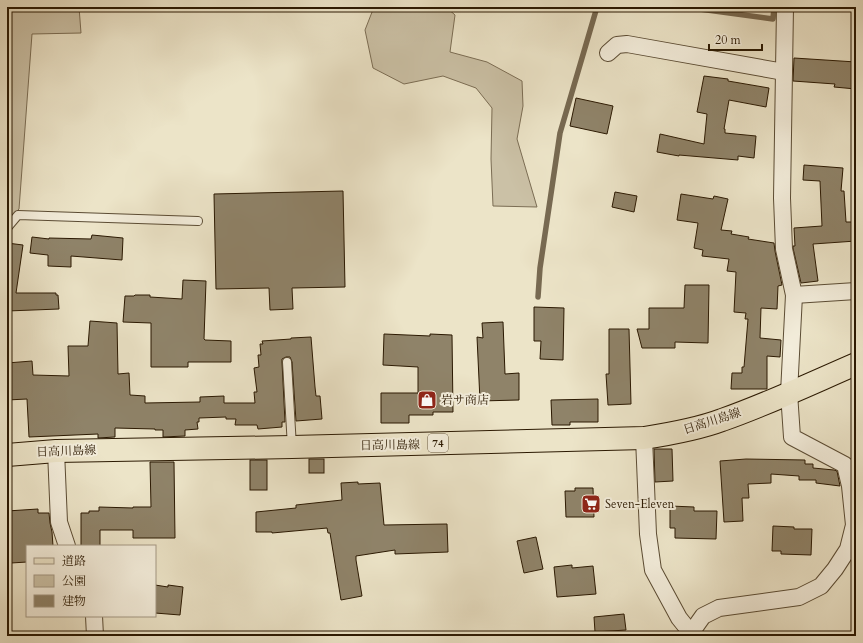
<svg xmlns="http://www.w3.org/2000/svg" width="863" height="643" font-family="Cardo,'Noto Serif JP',serif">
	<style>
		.green { fill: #cbc1a6; stroke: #7b6d54 }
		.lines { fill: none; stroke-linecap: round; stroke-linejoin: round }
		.stream { stroke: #776951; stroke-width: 5.5 }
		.building { fill: #8f8369; stroke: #2b1902 }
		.service-casing { stroke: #5b4c34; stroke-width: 10 }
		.minor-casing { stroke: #5b4c34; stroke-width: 18 }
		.primary-casing { stroke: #2b1902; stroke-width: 24 }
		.service { stroke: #f3eddb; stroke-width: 8 }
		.minor { stroke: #f3eddb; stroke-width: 16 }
		.primary { stroke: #ece4c8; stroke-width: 22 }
		.labels { text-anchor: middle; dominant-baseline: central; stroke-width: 4; stroke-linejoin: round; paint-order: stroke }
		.shield { fill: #f3eddb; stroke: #675943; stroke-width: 1 }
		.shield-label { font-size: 11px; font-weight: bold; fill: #2b1902 }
		.poi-label { font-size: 12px; fill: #2b1902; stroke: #f3eddb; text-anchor: start }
		.street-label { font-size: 12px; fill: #2b1902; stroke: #f3eddb }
	</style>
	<rect width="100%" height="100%" fill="#ece4c8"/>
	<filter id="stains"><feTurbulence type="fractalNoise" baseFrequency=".005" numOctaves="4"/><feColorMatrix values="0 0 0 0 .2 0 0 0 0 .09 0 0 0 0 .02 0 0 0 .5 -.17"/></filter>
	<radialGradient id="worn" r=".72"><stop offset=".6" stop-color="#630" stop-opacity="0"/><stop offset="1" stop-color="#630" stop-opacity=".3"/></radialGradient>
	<!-- green -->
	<g class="green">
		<polygon points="7,7 79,7 81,33 32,34 19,209 7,221"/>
		<polygon points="374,7 446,7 455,15 450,52 487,62 522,81 523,106 517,139 537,207 493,206 491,159 492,108 476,88 443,76 404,84 373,68 365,30"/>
	</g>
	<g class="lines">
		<!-- stream -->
		<g class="stream">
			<polyline points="685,7 773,19 774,7"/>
			<polyline points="538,297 540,268 560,133 597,7"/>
		</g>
	</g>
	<!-- building -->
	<g class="building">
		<polygon points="794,58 856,62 856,89 834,87 835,84 793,81"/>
		<polygon points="704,76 728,79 728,81 769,88 766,107 729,100 724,129 725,129 725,133 756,136 754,158 738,156 738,160 679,155 679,156 657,152 660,134 704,144 707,114 697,112"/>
		<polygon points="576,98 613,106 607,134 570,126"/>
		<polygon points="804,165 843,168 841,191 844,191 846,222 856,222 856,241 813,244 818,281 801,283 793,248 793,246 795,246 794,228 822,226 820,181 803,180"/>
		<polygon points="343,191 345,287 292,288 293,309 270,310 269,288 216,289 214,194"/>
		<polygon points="615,192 637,196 634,212 612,207"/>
		<polygon points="681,194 713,199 714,196 728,199 721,230 732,231 731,234 749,237 748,239 774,243 775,251 782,285 778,286 777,309 761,308 760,338 781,340 780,357 767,356 767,389 731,389 732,373 742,373 742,367 744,367 748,319 745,319 746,313 734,312 736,272 727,271 729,259 702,256 703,250 694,248 698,223 677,220"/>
		<polygon points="92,235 123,238 122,260 71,256 71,267 48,266 48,255 30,253 32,237 49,239 49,238 91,239"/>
		<polygon points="7,243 23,245 16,293 56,293 56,295 58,295 59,309 7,311"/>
		<polygon points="183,280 206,281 204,339 205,340 231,341 231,362 188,362 188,367 151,367 151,323 123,322 125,296 134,296 135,295 150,295 150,297 182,299"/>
		<polygon points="685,285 709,285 708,343 675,342 675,348 642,348 637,329 649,329 649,308 684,308"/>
		<polygon points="534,307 564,308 563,360 540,359 541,341 534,341"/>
		<polygon points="90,321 117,323 118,374 129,373 130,395 145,396 145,403 200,402 200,397 224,396 224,403 255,403 254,392 257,392 254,368 259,367 258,355 261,355 260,344 263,344 262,341 291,339 291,338 311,337 315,387 316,396 320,396 322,419 296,421 292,362 290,357 286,357 282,359 282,362 285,422 282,422 282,427 258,429 257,425 235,425 236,419 226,419 226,417 199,418 199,422 197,422 198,429 185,430 185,436 163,437 163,430 155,430 155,429 115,428 115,437 98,438 98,434 29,437 27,399 7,400 7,363 32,361 33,375 69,376 68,346 88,346"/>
		<polygon points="503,322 505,374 519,373 519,400 480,401 477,337 483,338 482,323"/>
		<polygon points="609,329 629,329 631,404 608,405 606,374 609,374"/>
		<polygon points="384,334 430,336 430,334 452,335 453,412 433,412 433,415 409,415 409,423 381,423 381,393 418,393 418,367 383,365"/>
		<polygon points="598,399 598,422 570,422 570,425 552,425 551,400"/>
		<polygon points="654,449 672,449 673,481 655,482"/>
		<rect x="309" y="459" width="15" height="14"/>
		<polygon points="746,459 805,460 805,464 813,464 813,468 834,470 837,471 840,486 816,483 816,480 799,480 799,476 771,474 771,483 748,484 749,498 742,498 743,521 724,522 720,461"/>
		<rect x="250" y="460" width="17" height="30"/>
		<polygon points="150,462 174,462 175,538 133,538 133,530 100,530 100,546 81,546 81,513 89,513 89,511 99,511 99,507 133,508 133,507 151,507"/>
		<polygon points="358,482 358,484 380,483 384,525 447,524 448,552 395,554 395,550 356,556 356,560 362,596 341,600 330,533 328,533 327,528 272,533 272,532 256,532 256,512 296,508 296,505 342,500 341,483"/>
		<polygon points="575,488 593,488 594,517 566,517 565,491 575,491"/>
		<polygon points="670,506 694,507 694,511 717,511 716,539 675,538 675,528 670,528"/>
		<polygon points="38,509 38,513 49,513 50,523 52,532 53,546 27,546 27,562 11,563 7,511"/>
		<polygon points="773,526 794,527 794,529 812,529 811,555 781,554 781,551 772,551"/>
		<polygon points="536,537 543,569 524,573 517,541"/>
		<polygon points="572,565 572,568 593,566 596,594 557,597 554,567"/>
		<polygon points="155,585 168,587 168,585 183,587 180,615 155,613"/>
		<polygon points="624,614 626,630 595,632 594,617"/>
	</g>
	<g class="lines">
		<!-- service casing -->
		<g class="service-casing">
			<g id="service">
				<polyline points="7,228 18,215 198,221"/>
				<polyline points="287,362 292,447"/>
			</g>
		</g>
		<!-- minor casing -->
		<g class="minor-casing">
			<g id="minor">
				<polyline points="608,53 617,45 627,44 784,72"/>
				<polyline points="794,295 856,291"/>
				<polyline points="644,438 648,534 653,570 679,618 691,633"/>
				<polyline points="56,451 59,522 67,546"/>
				<polyline points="94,616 95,636"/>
				<polyline points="690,636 691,633 703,616 719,608 799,597 821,586 835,569 848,549 854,525 850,486 845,465 792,437 789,393 794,295 784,249 782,198 785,7"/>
			</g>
		</g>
		<!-- primary casing -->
		<g class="primary-casing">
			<path id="primary" d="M7 455 56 451 292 447 644 438C670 434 698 429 722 420 768 404 812 383 856 364"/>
		</g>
		<!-- service -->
		<use href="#service" class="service"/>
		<!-- minor -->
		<use href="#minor" class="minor"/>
		<!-- primary -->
		<use href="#primary" class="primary"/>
	</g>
	<!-- icons -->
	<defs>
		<g id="shop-square" transform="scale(1)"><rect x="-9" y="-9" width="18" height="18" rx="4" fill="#8f2418" stroke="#f3eddb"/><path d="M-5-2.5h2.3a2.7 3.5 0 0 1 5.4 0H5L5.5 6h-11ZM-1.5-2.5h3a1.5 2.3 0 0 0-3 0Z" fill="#fff"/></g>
		<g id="supermarket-square" transform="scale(1)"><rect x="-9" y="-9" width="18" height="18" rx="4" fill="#8f2418" stroke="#f3eddb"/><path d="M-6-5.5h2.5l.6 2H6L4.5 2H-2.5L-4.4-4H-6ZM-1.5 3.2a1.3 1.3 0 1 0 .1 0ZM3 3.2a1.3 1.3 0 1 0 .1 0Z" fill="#fff"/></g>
	</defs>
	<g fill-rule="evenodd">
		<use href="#shop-square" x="427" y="400"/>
		<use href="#supermarket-square" x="591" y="504"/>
	</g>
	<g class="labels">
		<!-- shield labels -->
		<rect class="shield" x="428" y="434" width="20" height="18" rx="3"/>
		<g class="shield-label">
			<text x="438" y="443">74</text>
		</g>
		<!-- poi labels -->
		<g class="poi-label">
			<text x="441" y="400">岩サ商店</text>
			<text x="605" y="504">Seven-Eleven</text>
		</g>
		<!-- street labels -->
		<g class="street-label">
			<text transform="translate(712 421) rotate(-18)">日高川島線</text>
			<text transform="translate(390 445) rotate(-1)">日高川島線</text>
			<text transform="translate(66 451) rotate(-2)">日高川島線</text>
		</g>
	</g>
	<!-- margin -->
	<rect width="863" height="643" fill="none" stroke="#ece4c8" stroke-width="24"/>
	<rect x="8" y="8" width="847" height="627" fill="none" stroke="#2b1902" stroke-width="2"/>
	<rect x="12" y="12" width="839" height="619" fill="none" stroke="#2b1902"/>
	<!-- legend -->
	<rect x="26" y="545" width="130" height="72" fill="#f3eddb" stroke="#a39884"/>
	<rect x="34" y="558" width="20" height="6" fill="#ece4c8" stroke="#a39884"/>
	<text x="62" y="565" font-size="12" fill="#2b1902">道路</text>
	<rect x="34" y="575" width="20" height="12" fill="#cbc1a6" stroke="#a39884"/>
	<text x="62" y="585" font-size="12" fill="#2b1902">公園</text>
	<rect x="34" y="595" width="20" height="12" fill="#8f8369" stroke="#a39884"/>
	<text x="62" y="605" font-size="12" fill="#2b1902">建物</text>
	<!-- scale -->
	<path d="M709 44v6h53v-6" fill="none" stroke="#2b1902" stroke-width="2"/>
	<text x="715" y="44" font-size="12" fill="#2b1902" stroke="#f3eddb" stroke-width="3" paint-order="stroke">20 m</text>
	<rect width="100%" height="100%" filter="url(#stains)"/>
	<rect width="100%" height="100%" fill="url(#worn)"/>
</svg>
